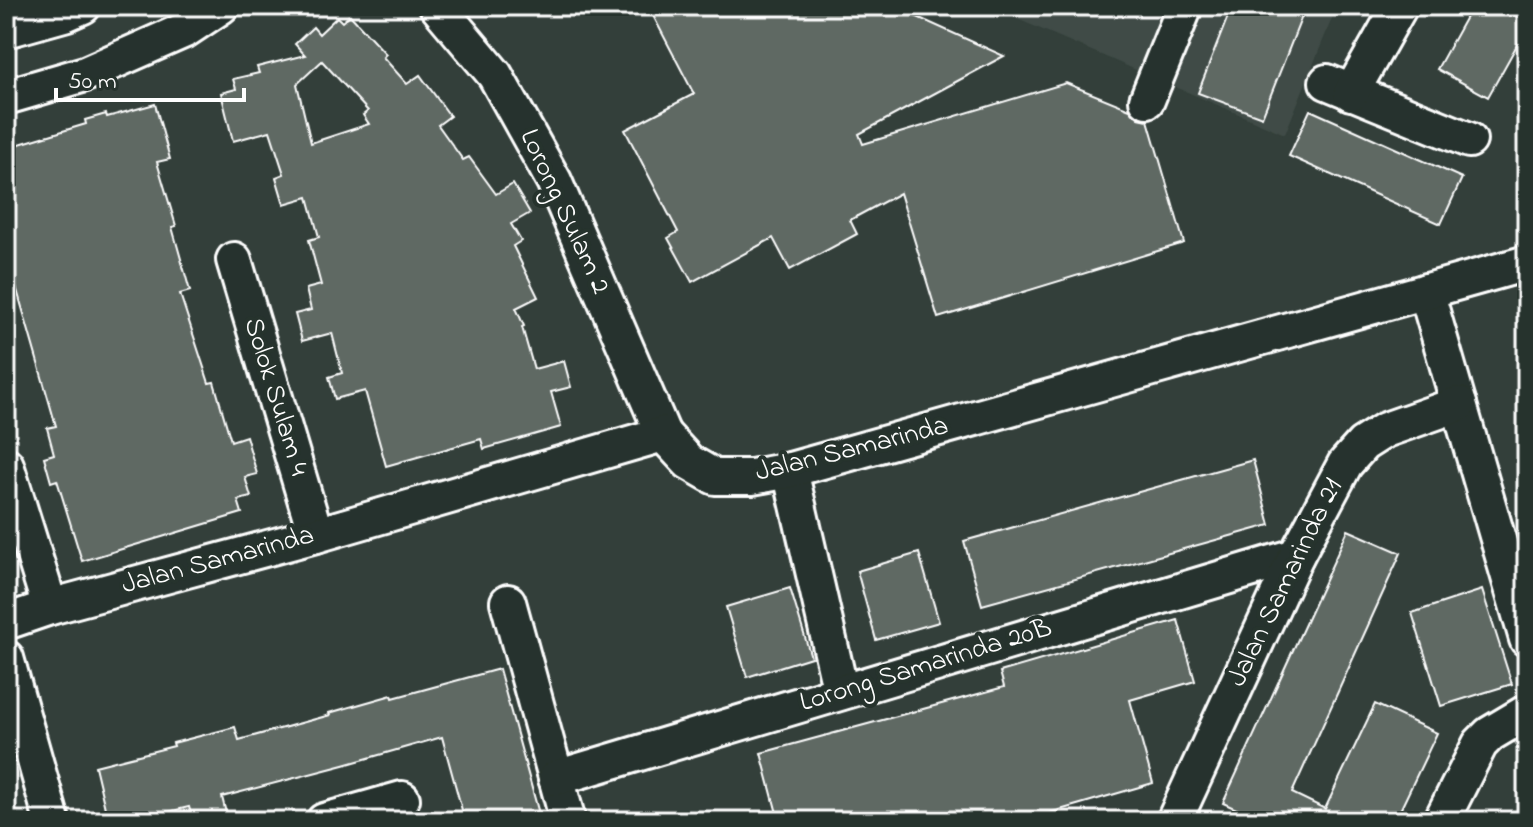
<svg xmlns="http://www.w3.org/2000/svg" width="1533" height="827" font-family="'Indie Flower',sans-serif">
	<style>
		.built { fill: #404c47 }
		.building { fill: #5f6964; stroke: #fff; stroke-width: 2; fill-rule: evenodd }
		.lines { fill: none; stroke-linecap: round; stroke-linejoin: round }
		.minor-casing { stroke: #fff; stroke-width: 40 }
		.minor { stroke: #26332d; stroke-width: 34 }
		.labels { text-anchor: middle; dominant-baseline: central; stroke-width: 8; stroke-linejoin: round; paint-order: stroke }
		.street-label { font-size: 28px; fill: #fff; stroke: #26332d }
	</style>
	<rect width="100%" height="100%" fill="#333f3a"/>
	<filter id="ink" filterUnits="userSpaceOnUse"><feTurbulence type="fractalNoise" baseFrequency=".0125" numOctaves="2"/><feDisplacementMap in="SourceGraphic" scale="16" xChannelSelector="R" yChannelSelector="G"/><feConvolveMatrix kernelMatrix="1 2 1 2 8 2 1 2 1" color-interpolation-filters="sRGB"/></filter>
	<g filter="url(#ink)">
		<!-- built -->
		<polygon class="built" points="987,6 1337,6 1285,134"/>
		<!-- building -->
		<g class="building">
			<polygon points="648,6 893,6 1004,56 859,134 863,144 1066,83 1130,109 1139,118 1148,120 1184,243 938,318 900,193 850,220 857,234 790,270 773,238 692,282 668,238 678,232 625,130 694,94"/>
			<polygon points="1232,6 1306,6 1262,117 1198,93"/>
			<polygon points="1472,6 1527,6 1527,27 1488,97 1437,69"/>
			<path d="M350 15 386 54 383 57 407 84 420 75 450 116 438 125 463 160 469 157 496 194 513 184 530 213 511 224 521 241 513 246 538 297 516 308 524 326 522 327 534 369 564 361 571 387 551 392 561 427 484 449 481 439 386 466 365 391 335 399 329 377 342 373 332 333 302 341 295 314 311 310 306 289 321 285 309 240 319 237 308 197 284 204 276 177 284 174 270 131 233 141 221 93 236 89 233 79 259 73 257 67 305 55 295 44 313 27 319 34 337 17 342 22ZM322 61 368 111 363 115 369 124 311 143 297 84Z"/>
			<polygon points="155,104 170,159 157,162 176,226 172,227 190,291 180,294 209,383 214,382 231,441 246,436 257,474 245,477 251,497 238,500 242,513 82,561 57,480 51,482 44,457 54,454 47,428 56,426 13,276 6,278 6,148 86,124 85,120 106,114 107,117"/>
			<polygon points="1310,110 1462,178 1441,224 1289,156"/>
			<polygon points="1253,460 1270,525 982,605 964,541"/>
			<polygon points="1348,530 1401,553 1292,793 1325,809 1375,704 1437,733 1395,821 1263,821 1223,803"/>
			<polygon points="919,553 939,622 876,640 857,571"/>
			<polygon points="790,588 811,657 747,677 726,607"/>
			<polygon points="1482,590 1512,684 1441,706 1412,613"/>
			<polygon points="1178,620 1195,681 1130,700 1153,783 1022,821 779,821 761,753 1004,687 1000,672"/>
			<polygon points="499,669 541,821 465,821 442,737 344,765 222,797 228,821 193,821 189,807 131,821 108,821 95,766 174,746 173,743 235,727 239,740 330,715 329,713 392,695 393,698"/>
		</g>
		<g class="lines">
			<!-- minor casing -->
			<g class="minor-casing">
				<g id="minor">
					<polyline points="437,6 495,75 554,181 663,434"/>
					<polyline points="6,30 67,13 83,6"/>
					<polyline points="1327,82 1469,140"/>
					<polyline points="1351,93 1400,6"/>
					<polyline points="6,97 85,74 185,30 221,6"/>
					<polyline points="1147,100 1185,6"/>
					<polyline points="234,260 316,535"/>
					<polyline points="1426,291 1527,639"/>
					<polyline points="6,465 50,607"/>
					<polyline points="790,470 841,692"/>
					<polyline points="508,602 568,821"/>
					<polyline points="6,622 50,607 316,535 663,434 689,462 715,477 752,477 790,470 1527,263"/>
					<polyline points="6,658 52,821"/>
					<polyline points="556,778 1296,556"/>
					<polyline points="324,821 402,799"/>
					<polyline points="1174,821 1296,556 1345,464 1363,444 1385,430 1459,404"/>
					<polyline points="1441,821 1480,744 1490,734 1527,712"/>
				</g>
			</g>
			<!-- minor -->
			<use href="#minor" class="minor"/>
		</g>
	</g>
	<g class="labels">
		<!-- street labels -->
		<g class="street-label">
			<text transform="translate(564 212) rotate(65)">Lorong Sulam 2</text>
			<text transform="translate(275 397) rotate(73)">Solok Sulam 4</text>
			<text transform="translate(852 450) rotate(-14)">Jalan Samarinda</text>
			<text transform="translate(218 561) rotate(-15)">Jalan Samarinda</text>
			<text transform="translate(1286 583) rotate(-64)">Jalan Samarinda 21</text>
			<text transform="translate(926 666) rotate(-17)">Lorong Samarinda 20B</text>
		</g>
	</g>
	<!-- margin -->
	<rect width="1533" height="827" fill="none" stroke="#26332d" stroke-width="32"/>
	<rect x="16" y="16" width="1501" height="795" fill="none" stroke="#fff" stroke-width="3" filter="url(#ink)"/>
	<!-- scale -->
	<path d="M56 88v12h188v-12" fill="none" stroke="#ffffff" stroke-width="4"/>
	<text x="68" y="88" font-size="24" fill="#ffffff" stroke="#26332d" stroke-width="6" paint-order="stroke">50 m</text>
</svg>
